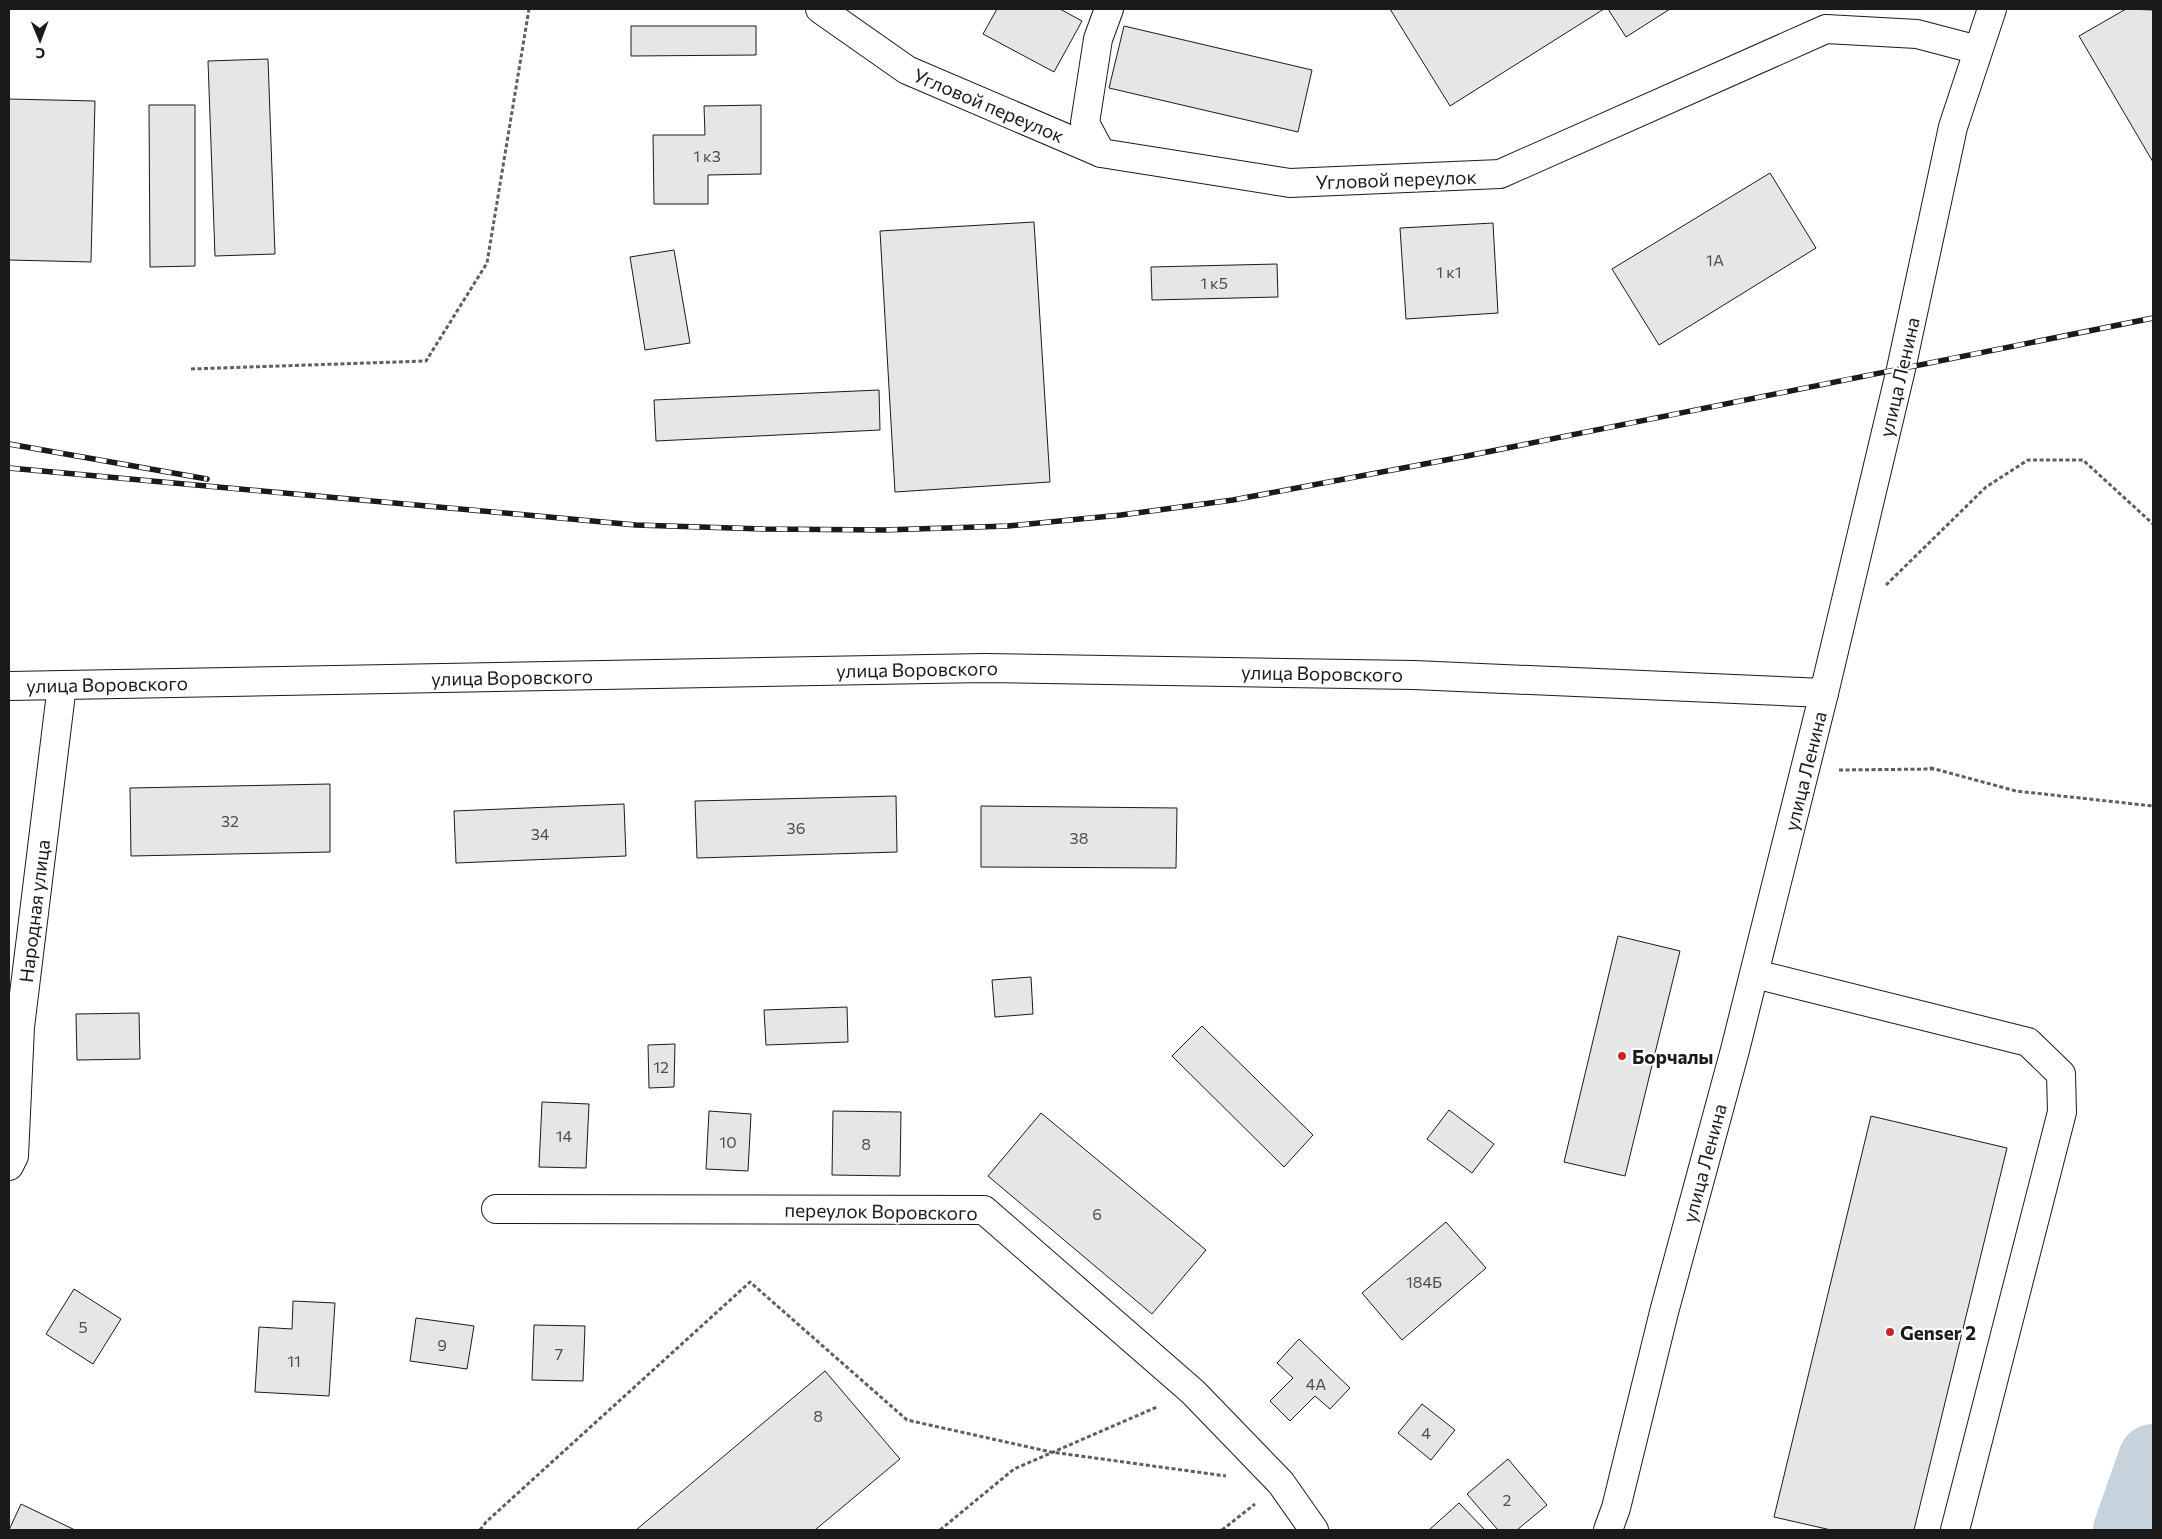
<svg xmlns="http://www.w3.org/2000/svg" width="2162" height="1539" font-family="Commissioner,sans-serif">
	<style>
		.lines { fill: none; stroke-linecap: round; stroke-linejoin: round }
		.river { stroke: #c6d2dc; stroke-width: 70 }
		.building { fill: #e6e6e6; stroke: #1a1a1a }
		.minor-casing { stroke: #1a1a1a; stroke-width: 30 }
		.major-casing { stroke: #1a1a1a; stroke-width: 30 }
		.path { stroke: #5f5f5f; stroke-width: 3; stroke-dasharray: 4 2.5; stroke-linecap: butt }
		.minor { stroke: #fff; stroke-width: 28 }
		.major { stroke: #fff; stroke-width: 28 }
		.rail-casing { stroke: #1a1a1a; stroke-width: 5.5 }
		.rail { stroke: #fff; stroke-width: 4; stroke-dasharray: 11; stroke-linecap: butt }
		.poi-dot { fill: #c62828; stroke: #fff; stroke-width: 2 }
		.labels { text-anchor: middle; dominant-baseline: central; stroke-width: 4; stroke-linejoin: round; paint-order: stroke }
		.number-label { font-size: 16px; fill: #4d4d4d }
		.street-label { font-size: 19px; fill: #1a1a1a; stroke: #fff }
		.poi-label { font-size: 19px; font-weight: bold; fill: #1a1a1a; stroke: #fff; text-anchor: start }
	</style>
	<rect width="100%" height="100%" fill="#fff"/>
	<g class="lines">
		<!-- river -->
		<polyline class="river" points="2128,1530 2153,1459"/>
	</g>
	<!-- building -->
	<g class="building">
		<polygon points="997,9 1060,9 1082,21 1054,72 983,34"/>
		<polygon points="1390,9 1604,9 1450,106"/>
		<polygon points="1608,9 1670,9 1626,37"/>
		<polygon points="2126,9 2153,10 2153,162 2079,36"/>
		<polygon points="631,26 756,26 756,55 631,56"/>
		<polygon points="1124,26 1312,70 1298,132 1109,88"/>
		<polygon points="268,59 275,254 215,256 208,61"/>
		<polygon points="9,99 95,101 91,262 9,260"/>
		<polygon points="149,105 195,105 195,266 150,267"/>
		<polygon points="761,105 761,174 708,175 708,204 654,204 653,135 705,135 704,106"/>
		<polygon points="1770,173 1816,248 1659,345 1612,269"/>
		<polygon points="1034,222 1050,482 895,492 880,231"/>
		<polygon points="1493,223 1498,313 1406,319 1400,228"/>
		<polygon points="674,250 690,343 645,350 630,257"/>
		<polygon points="1277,264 1278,297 1152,300 1151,267"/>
		<polygon points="879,390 880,430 656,441 654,400"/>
		<polygon points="330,784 330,852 131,856 130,788"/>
		<polygon points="896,796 897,852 697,858 695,801"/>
		<polygon points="624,804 626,856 456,863 454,811"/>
		<polygon points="981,806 1177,808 1176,868 981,867"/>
		<polygon points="1618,936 1680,951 1625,1176 1564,1162"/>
		<polygon points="1031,977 1033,1014 995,1017 992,980"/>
		<polygon points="847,1007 848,1042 766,1045 764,1010"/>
		<polygon points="139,1013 140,1059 77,1060 76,1014"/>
		<polygon points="1202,1026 1313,1135 1284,1167 1172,1056"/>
		<polygon points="675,1044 674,1087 649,1088 648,1045"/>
		<polygon points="542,1102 589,1104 586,1168 539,1167"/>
		<polygon points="1449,1110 1494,1144 1472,1173 1427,1139"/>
		<polygon points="709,1111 751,1114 748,1171 706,1169"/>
		<polygon points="833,1111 901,1112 900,1176 832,1175"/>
		<polygon points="1041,1113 1206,1250 1152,1314 988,1176"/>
		<polygon points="1871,1116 2007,1148 1914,1530 1831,1530 1774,1517"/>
		<polygon points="1446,1222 1486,1268 1402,1340 1362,1293"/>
		<polygon points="74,1289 121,1319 93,1364 46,1334"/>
		<polygon points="293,1301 335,1303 329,1396 255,1392 259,1327 292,1329"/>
		<polygon points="416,1318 474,1326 467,1369 410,1361"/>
		<polygon points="534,1325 585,1326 583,1381 532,1380"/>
		<polygon points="1299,1339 1350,1388 1330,1409 1315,1396 1290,1421 1270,1401 1293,1378 1277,1363"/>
		<polygon points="825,1371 900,1459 815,1530 636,1530"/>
		<polygon points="1422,1404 1455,1430 1431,1460 1398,1433"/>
		<polygon points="1508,1459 1547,1505 1517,1530 1498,1530 1467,1494"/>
		<polygon points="1459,1503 1485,1530 1429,1530"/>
		<polygon points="21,1504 75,1530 9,1530"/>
	</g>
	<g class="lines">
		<!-- minor casing -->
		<g class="minor-casing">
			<g id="minor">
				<polyline points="820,9 907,70 1101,153 1290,183 1500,174 1826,29 1917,34 1978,50"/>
				<polyline points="1101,153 1085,123 1098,39 1109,9"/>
				<polyline points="9,686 984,668 1414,675 1824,693"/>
				<polyline points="1755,974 2028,1042 2061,1074 2062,1112 1955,1530"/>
				<polyline points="9,1166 14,1156 20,1027 62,685"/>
				<polyline points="496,1209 984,1210 1193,1392 1281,1483 1314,1530"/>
			</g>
		</g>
		<!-- major casing -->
		<g class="major-casing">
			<polyline id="major" points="1608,1530 1616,1508 1664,1312 1735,1050 1824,693 1901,369 1953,127 1992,9"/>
		</g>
		<!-- path -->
		<g class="path">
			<polyline points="191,369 426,361 487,263 529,9"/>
			<polyline points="1886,585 1986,487 2028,460 2083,460 2153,524"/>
			<polyline points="1839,770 1934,769 1931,768 2016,791 2153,806"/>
			<polyline points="480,1530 486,1522 750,1282 907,1420 1051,1452 1226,1476"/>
			<polyline points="940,1530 1014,1469 1157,1407"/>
			<polyline points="1222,1530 1255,1504"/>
		</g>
		<!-- minor -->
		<use href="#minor" class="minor"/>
		<!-- major -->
		<use href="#major" class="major"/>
		<!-- rail casing -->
		<g class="rail-casing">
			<g id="rail">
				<polyline points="9,444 207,479"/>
				<polyline points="9,468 636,525 764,529 884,530 1008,526 1121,515 1233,500 1467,456 2153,318"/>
			</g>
		</g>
		<!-- rail -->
		<use href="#rail" class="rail"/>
	</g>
	<!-- markers -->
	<g class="poi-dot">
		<circle cx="1622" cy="1056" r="5"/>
		<circle cx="1890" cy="1332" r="5"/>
	</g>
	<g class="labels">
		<!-- number labels -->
		<g class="number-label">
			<text x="707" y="155">1 к3</text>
			<text x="1715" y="259">1А</text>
			<text x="1449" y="271">1 к1</text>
			<text x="1214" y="282">1 к5</text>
			<text x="230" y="820">32</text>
			<text x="796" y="827">36</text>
			<text x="540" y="833">34</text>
			<text x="1079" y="837">38</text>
			<text x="661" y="1066">12</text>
			<text x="564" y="1135">14</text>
			<text x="728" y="1141">10</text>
			<text x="866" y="1143">8</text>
			<text x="1097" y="1213">6</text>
			<text x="1424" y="1281">184Б</text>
			<text x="83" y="1326">5</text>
			<text x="442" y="1344">9</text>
			<text x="559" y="1353">7</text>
			<text x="294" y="1360">11</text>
			<text x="1316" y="1383">4А</text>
			<text x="818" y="1415">8</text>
			<text x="1426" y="1432">4</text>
			<text x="1507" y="1499">2</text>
		</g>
		<!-- street labels -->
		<g class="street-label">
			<text transform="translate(989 105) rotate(23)">Угловой переулок</text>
			<text transform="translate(1396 179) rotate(-2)">Угловой переулок</text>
			<text transform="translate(1899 377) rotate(-77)">улица Ленина</text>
			<text transform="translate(917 669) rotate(-1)">улица Воровского</text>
			<text transform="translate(1322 673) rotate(1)">улица Воровского</text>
			<text transform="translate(512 677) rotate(-1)">улица Воровского</text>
			<text transform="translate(107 684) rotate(-1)">улица Воровского</text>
			<text transform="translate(1805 771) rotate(-76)">улица Ленина</text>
			<text transform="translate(34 911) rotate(-83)">Народная улица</text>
			<text transform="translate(1704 1163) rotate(-75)">улица Ленина</text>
			<text transform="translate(881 1211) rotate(1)">переулок Воровского</text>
		</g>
		<!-- poi labels -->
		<g class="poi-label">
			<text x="1632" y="1056">Борчалы</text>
			<text x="1900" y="1332">Genser 2</text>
		</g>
	</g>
	<!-- border -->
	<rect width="2162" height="1539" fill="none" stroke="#1a1a1a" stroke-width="20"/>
	<!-- north arrow -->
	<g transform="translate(40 40) rotate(179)" stroke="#ffffff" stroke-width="4" paint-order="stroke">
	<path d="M0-4L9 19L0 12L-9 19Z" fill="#1a1a1a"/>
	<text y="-8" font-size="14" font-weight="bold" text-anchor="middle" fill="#1a1a1a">С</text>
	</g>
</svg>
